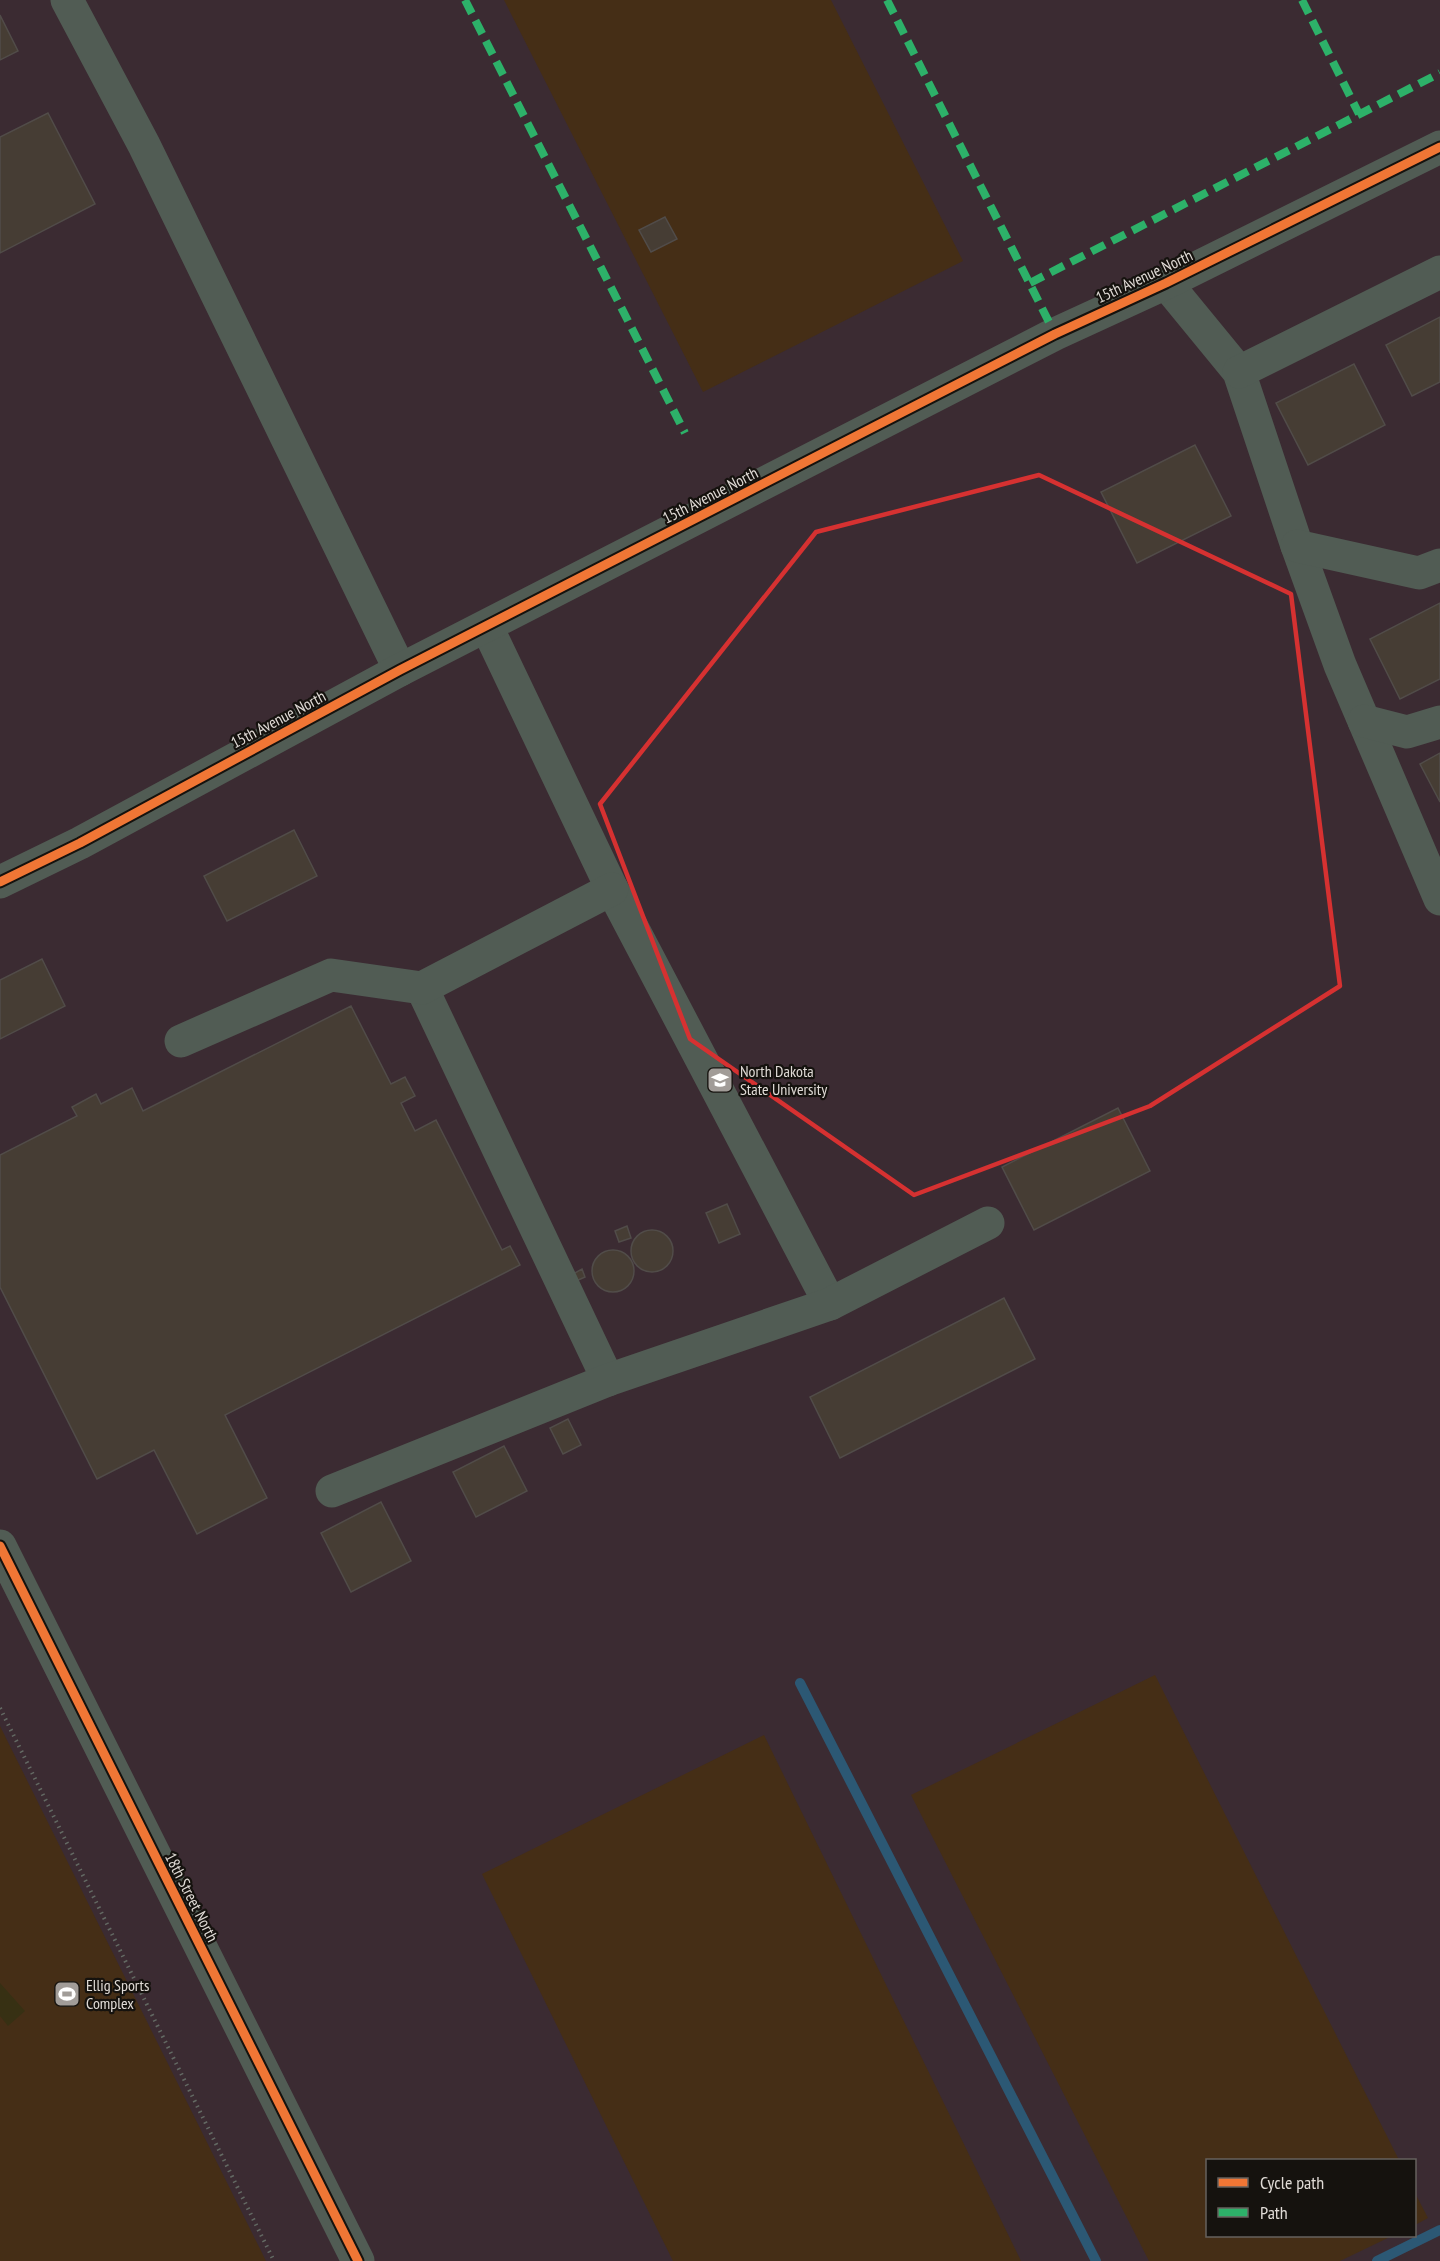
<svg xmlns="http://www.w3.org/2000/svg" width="1440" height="2261" font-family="'PT Sans Narrow',sans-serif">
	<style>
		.education { fill: #3b2b32; fill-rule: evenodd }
		.green { fill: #452e16 }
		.sand { fill: #373013 }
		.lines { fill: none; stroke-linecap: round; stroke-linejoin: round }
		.stream { stroke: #2c5874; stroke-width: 10 }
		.building { fill: #463d34; stroke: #514c49; stroke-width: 1.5 }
		.path { stroke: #636963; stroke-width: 4; stroke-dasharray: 1.5 4.5; stroke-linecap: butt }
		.minor { stroke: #515c54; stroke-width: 33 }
		.quiet { stroke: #2db169; stroke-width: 8; stroke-dasharray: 15 8; stroke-linecap: butt }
		.cycleway-casing { stroke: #15120e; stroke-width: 13 }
		.cycleway { stroke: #f07635; stroke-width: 9 }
		.marked { fill: none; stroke: #d63131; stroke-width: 4.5; stroke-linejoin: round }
		.labels { text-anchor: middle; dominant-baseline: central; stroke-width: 4.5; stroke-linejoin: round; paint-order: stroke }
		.street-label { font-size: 16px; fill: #e0dbd6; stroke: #15120e }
		.poi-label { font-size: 16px; fill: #e0dbd6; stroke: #15120e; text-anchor: start }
	</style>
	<rect width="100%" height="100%" fill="#2c2824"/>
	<!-- education -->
	<path class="education" d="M0 0H1440V2261H0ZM1208 2160H1414V2236H1208Z"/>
	<!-- green -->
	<g class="green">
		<polygon points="504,0 831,0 963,261 703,392"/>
		<polygon points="1155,1675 1399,2160 1208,2160 1208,2236 1392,2236 1340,2261 1149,2261 911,1795"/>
		<polygon points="0,1726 266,2261 0,2261"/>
		<polygon points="764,1735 1021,2261 673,2261 482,1874"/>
		<polygon points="1414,2191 1428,2218 1415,2225 1414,2225"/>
	</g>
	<!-- sand -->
	<polygon class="sand" points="0,1983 25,2011 8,2026 0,2016"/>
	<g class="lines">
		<!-- stream -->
		<g class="stream">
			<polyline points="800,1683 1096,2261"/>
			<polyline points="1377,2261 1440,2230"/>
		</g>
	</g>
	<!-- building -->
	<g class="building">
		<polygon points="0,15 18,51 0,60"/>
		<polygon points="48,113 95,204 0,253 0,137"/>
		<polygon points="665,217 677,239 651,252 639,230"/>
		<polygon points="1440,317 1440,382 1412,396 1386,345"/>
		<polygon points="1354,364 1385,425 1308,465 1276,403"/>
		<polygon points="1195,445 1231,516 1137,563 1101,492"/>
		<polygon points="1440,603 1440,679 1400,699 1370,639"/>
		<polygon points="1440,753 1440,802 1420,764"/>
		<polygon points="294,830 317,876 227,921 204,876"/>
		<polygon points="42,959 65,1006 0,1039 0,980"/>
		<polygon points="351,1006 391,1084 405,1077 415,1096 401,1103 415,1131 436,1120 502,1250 510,1246 520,1265 225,1415 267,1498 197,1534 154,1450 97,1479 0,1287 0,1155 77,1116 72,1107 96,1094 101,1104 132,1088 143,1111"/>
		<polygon points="1118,1108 1150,1171 1034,1230 1002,1167"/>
		<polygon points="727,1204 740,1234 719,1243 706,1213"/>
		<polygon points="627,1226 631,1238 619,1242 615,1231"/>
		<circle cx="652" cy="1251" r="21"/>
		<circle cx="613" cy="1271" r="21"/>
		<polygon points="582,1269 585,1277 576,1281 573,1274"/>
		<polygon points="1004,1298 1035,1359 840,1458 810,1397"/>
		<polygon points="568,1419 581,1445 563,1454 550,1428"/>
		<polygon points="504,1446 527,1491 476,1517 453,1472"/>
		<polygon points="381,1502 411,1561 351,1592 321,1533"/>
	</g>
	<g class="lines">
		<!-- path -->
		<polyline class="path" points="0,1708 274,2261"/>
		<!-- minor -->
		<g class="minor">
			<polyline points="67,0 144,145 400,670"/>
			<polyline points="1166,283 1239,372 1297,546 1340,665 1440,899"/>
			<polyline points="1239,372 1440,272"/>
			<polyline points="1297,546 1419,573 1440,565"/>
			<polyline points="487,627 612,889 830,1304"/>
			<polyline points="1364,721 1407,732 1440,722"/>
			<polyline points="0,882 80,843 400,670 1055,334 1166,283 1440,147"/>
			<polyline points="422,988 608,1380"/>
			<polyline points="181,1041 331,975 422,988 612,889"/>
			<polyline points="332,1491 608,1380 830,1304 988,1223"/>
			<polyline points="0,1546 358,2261"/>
		</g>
		<!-- quiet -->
		<g class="quiet">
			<polyline points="465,0 685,433"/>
			<polyline points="887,0 1055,334"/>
			<polyline points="1302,0 1359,114"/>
			<polyline points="1030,283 1440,73"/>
		</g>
		<!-- cycleway casing -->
		<g class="cycleway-casing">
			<g id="cycleway">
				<polyline points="0,882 80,843 400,670 1055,334 1166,283 1440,147"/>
				<polyline points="0,1546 358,2261"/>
			</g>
		</g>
		<!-- cycleway -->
		<use href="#cycleway" class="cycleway"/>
	</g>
	<!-- marked area -->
	<path class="marked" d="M1039 475 1291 594 1340 986 1150 1106 914 1195 690 1039 600 804 816 532Z"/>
	<!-- icons -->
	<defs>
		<g id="university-square" transform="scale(1.35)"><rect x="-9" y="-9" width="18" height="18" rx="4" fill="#a19c98" stroke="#15120e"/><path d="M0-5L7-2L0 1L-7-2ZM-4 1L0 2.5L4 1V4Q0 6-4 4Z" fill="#fff"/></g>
		<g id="stadium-square" transform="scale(1.35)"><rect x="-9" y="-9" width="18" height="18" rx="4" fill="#a19c98" stroke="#15120e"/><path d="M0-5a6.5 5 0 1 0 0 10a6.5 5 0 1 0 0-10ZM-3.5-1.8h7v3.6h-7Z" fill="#fff"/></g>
	</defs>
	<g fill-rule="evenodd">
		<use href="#university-square" x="720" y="1080"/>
		<use href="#stadium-square" x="67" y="1994"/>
	</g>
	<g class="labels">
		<!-- street labels -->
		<g class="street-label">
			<text transform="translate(1144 276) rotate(-25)">15th Avenue North</text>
			<text transform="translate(710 495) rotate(-27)">15th Avenue North</text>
			<text transform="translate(278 719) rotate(-28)">15th Avenue North</text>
			<text transform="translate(192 1897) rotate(63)">18th Street North</text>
		</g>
		<!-- poi labels -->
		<g class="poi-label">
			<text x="740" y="1071">North Dakota<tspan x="740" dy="18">State University</tspan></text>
			<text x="86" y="1985">Ellig Sports<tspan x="86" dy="18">Complex</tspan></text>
		</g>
	</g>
	<!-- legend -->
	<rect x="1206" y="2159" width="210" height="78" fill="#15120e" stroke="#66625e" stroke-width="1.5"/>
	<rect x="1218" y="2178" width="30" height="9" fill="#f07635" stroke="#66625e" stroke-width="1.5"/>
	<text x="1260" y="2189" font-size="18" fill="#e0dbd6">Cycle path</text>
	<rect x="1218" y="2208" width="30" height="9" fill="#2db169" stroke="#66625e" stroke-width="1.5"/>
	<text x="1260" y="2219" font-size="18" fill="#e0dbd6">Path</text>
</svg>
